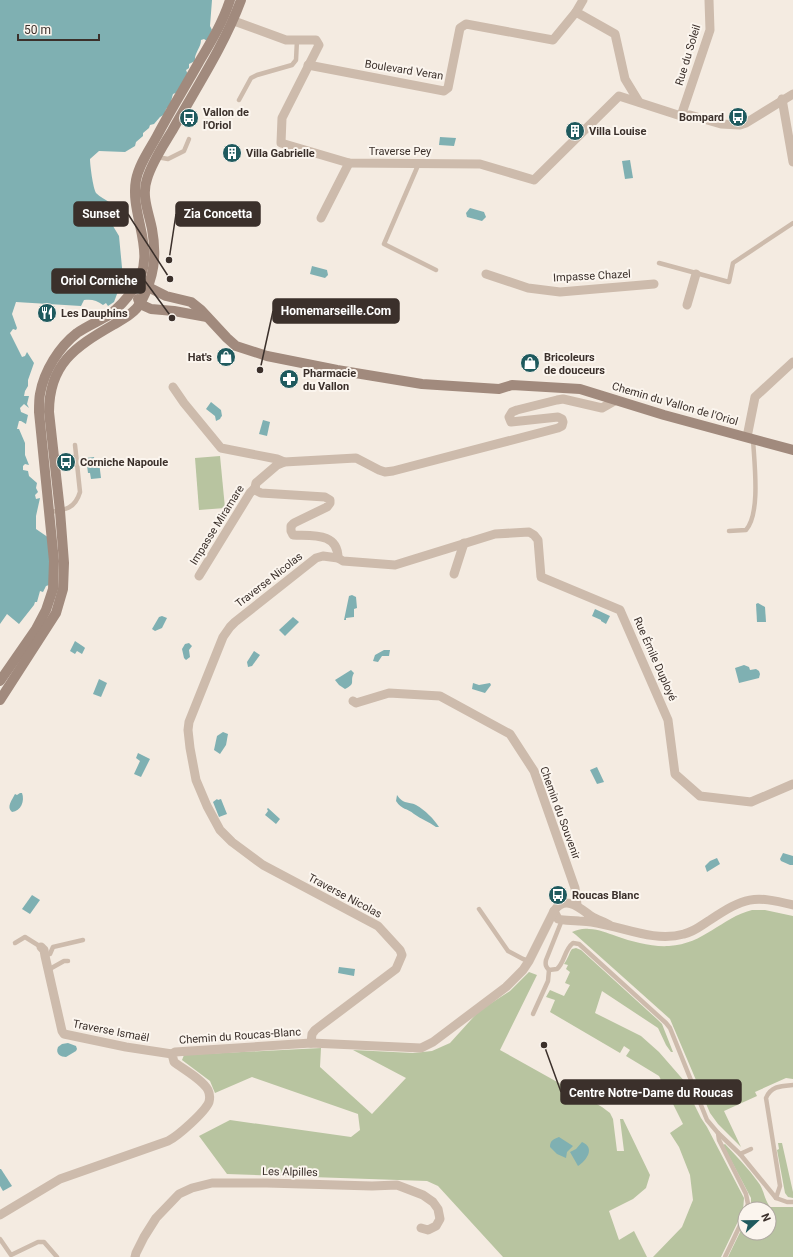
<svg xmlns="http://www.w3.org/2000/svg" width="793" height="1257" font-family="Roboto,sans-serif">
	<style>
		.green { fill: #b8c4a0 }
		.water { fill: #7fb0b2 }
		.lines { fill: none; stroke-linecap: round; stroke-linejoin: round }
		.lane { stroke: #cdbbac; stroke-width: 4.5 }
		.street { stroke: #cdbbac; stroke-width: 9 }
		.secondary { stroke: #a18a7d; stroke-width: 10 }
		.labels { text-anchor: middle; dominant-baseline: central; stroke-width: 4; stroke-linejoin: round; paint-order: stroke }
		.street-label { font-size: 11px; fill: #3b302b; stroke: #fbf5ee }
		.poi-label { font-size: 11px; font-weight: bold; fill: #3b302b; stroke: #fbf5ee; text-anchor: start }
		.leader { fill: none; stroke: #3b302b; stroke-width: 1.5 }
		.callout-dot { fill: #3b302b; stroke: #fbf5ee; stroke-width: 1.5 }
		.callout { fill: #3b302b; stroke: #3b302b; stroke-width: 1.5 }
		.callout-label { font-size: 12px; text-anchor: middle; font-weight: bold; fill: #fff }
	</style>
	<rect width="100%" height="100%" fill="#f4ebe1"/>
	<!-- green -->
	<g class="green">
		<polygon points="220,456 225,508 199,510 195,458"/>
		<path d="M752 910H765L793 916V1079L786 1078 755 1092 757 1096 724 1111 741 1147 718 1124 710 1113 670 1019 576 935 572 932C577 930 583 928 589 929 599 929 607 933 616 936 633 942 651 947 669 946 704 944 721 918 752 910Z"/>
		<path d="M576 948 581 950 658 1020 662 1024 673 1052H671L666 1045 658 1028 602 991 595 1013 641 1036 659 1052 686 1083 692 1100 701 1118 707 1127 744 1198 743 1211 721 1257H653L682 1227 693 1200 690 1175 679 1147 670 1133 683 1124 659 1076 626 1056 630 1050 624 1046 620 1053 550 1012 555 1000 546 997 550 990 564 996 570 985 565 983 570 972 566 969 568 965 564 964C568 959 569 953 572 949Z"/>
		<polygon points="529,972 537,975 500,1050 602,1107 610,1113 613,1119 617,1151 624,1151 620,1119 623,1119 650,1175 646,1188 633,1199 609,1211 619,1240 634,1231 647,1257 503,1257 438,1186 427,1181 227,1174 199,1136 230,1120 351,1137 360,1130 358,1114 252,1077 215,1093 210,1081 182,1060 184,1055 321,1048 320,1067 372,1114 406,1078 353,1050 413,1053 432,1051 450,1043 479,1011 510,991"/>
		<polygon points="778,1143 782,1143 793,1192 793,1198 788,1197 785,1193 777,1150 779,1149"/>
		<path d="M725 1144C736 1156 748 1168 758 1182 764 1189 764 1199 770 1207H793V1257H728L745 1222V1233H769V1209H751V1198L723 1145Z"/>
	</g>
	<!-- water -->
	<g class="water">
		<path d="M0 0H212L210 26 212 30 207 41 204 39 201 40C201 48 194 53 195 61L189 64V68L186 70 188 75 178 92 173 94C171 99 172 105 166 109L165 114 160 117 154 124 150 125 149 128 143 133V136L136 142 135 146 125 152 99 151 90 159C90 165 93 188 96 193 100 197 105 199 109 202 112 204 114 206 117 208L116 215 112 222 113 226 119 236 123 278 114 302 108 306 106 303 103 305C97 300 91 299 84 300L81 306 16 302 12 314 17 328 16 330 13 329 10 333 22 357 25 356 27 352 34 363 28 380V386L25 391 24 396H29L27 404 29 408 24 404 20 408 21 412 28 415 26 424 21 421H19L17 429H19L25 443V455L29 465 25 464 23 466V470L28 471 29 476 37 483 36 488 38 492 35 495 36 499 40 498 36 516V529L52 540 49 585 46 586 43 592 40 591 37 602H35L34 605 19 624 7 614 0 624Z"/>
		<polygon points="440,137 456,138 454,146 439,145"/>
		<polygon points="630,160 633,178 625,179 622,161"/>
		<polygon points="470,208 484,212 486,217 482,221 467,217 466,213"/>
		<polygon points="312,266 327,270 328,275 325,278 310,274"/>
		<polygon points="211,402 221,410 222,416 221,417 220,419 216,421 215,416 206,409"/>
		<polygon points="263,420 270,422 267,436 259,434"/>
		<polygon points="94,457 95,462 99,462 101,478 91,479 90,473 88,473 86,458"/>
		<polygon points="352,595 356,597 357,608 354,609 354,617 346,618 346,620 344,620 349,596"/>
		<polygon points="758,603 765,607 766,622 757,622 756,604"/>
		<polygon points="595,609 610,616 606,624 601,621 601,620 592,616"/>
		<polygon points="162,616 167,618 162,628 155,631 152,629 159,617"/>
		<polygon points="293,617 299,622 285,636 279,630"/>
		<polygon points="75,641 84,647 85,648 82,654 77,651 75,654 70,651"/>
		<polygon points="189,643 192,646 189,650 190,657 186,660 184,658 182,649 185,644"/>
		<polygon points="384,650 390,650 389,656 382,656 378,662 373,661 375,655"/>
		<polygon points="254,651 260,655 252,666 248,667 247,662"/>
		<polygon points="744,665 749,667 750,670 756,669 759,671 760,674 759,678 739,683 735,668"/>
		<path d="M351 670 354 673C349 682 357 683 345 689L339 685 335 680Z"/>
		<polygon points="99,679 107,683 101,697 93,694"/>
		<polygon points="473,683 479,685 490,683 491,685 485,693 472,689"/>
		<polygon points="223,732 228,734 226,745 220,754 214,750 217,736"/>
		<polygon points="138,753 150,759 141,777 134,774 140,761 136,758"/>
		<polygon points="597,767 604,782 597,784 590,770"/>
		<path d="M20 793H22C25 801 21 811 12 812 6 807 12 800 15 794L17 795Z"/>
		<path d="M397 795C404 805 408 801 416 805 425 810 434 819 439 827H436C429 822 421 819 414 814 407 808 402 810 396 801Z"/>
		<polygon points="217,799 218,800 221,799 227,814 219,817 213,802"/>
		<polygon points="268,808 280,819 276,824 265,815 268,811 267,809"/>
		<polygon points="783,853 793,856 793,865 790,865 781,861 780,859"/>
		<polygon points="717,858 720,864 707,872 705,866 710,861"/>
		<polygon points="32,895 40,900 30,914 22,909"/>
		<polygon points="339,967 355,969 354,976 338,973"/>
		<path d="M68 1043 76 1046 77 1049 76 1051 66 1057C61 1057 55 1054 58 1047L62 1044Z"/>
		<path d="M559 1137 573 1146 567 1152 566 1158 557 1154 550 1147C550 1140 554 1139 559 1137Z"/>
		<path d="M582 1142C596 1148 586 1161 578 1166L570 1152 576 1149Z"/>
		<polygon points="0,1169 1,1169 12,1186 3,1191 0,1186"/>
	</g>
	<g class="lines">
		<!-- lane -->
		<g class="lane">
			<polyline points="239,100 251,78 257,75 292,65 296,60 297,40"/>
			<polyline points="157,157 168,159 184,151 189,139"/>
			<polyline points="419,163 384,244 436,270"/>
			<polyline points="659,263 729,282 733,263 793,223"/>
			<path d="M49 512C65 510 75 509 80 492L75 445"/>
			<path d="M729 531 746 530C761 513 754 461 753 439"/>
			<polyline points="479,909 508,951 523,959 529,961"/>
			<path d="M562 920 546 960C545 965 546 967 549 970L557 969C565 962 564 950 573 943L579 944 666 1023 670 1028 707 1120 718 1133 740 1154 776 1198 787 1202H793"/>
			<polyline points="15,943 25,937 41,947"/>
			<polyline points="45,956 50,954 53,947 83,940"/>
			<polyline points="48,970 64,961 68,961"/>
			<polyline points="533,1014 548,981 549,970"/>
			<polyline points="718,1133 719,1140 746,1194 748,1204 746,1209"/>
			<polyline points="740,1154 751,1149"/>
			<path d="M776 1198 780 1186 766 1098C771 1086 781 1086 793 1085"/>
			<polyline points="0,1239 11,1255 38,1242 44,1242 57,1257"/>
			<polyline points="725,1257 745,1215"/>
		</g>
		<!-- street -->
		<g class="street">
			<polyline points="583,0 576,12 615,34 625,79 639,102"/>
			<polyline points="234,21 286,40 316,40 319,45 282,118 281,143 349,163 480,164 534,180 619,96 681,116 690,115 721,124 740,125 746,123 793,94"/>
			<polyline points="308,65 444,91 448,88 460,28 466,24 553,40 576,12"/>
			<polyline points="782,99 793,162"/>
			<polyline points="681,116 710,30 709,0"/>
			<polyline points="321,218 349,163"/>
			<polyline points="486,274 528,288 560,292 654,284"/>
			<polyline points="687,305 696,274"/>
			<polyline points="173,387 184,403 221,448 277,459 284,462"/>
			<polyline points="747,437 755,397 793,362"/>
			<polyline points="338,558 343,561 395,565 495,534 529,532 534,535 538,540 541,577 620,610 668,720 675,774 700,796 751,802 793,784"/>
			<polyline points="454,574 464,543"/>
			<polyline points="199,576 250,493 255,488"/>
			<polyline points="353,701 356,703 389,693 440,696 510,734 534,771 575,888 577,905"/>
			<path d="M611 926C605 922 597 920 591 916 580 908 565 894 554 911L558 919C565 921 572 920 579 921 585 921 591 922 597 923 626 928 655 942 684 934 694 932 702 925 710 920 745 897 753 895 793 905"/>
			<polyline points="41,947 44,950 45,956 62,1031 64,1034 126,1047 172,1054"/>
			<path d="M311 1043 312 1034 315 1030 396 969 402 955 400 950 378 926 263 865 232 842 220 830 207 806 196 780 190 748 188 730 189 722 223 637 230 627 235 622 316 558 323 556 338 558C338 532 312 536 293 535L291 531V526L294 523 327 507 330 503V500L325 497 261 493 257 491 255 488 256 483 277 465 284 462 356 458 379 470 385 472 393 471 558 428 562 426 563 422 562 419 558 417 511 422 509 417 512 412 517 410 557 400 563 399 602 408 616 400"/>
			<path d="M0 1215 60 1179 168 1141C178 1136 205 1112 209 1102 210 1098 210 1094 208 1090 203 1080 183 1069 174 1062L172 1054 175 1052 311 1043 421 1048 433 1042 506 987 523 970 529 961 554 911"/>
			<polyline points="135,1257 136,1253 144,1237 156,1218 179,1194 192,1188 212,1183 267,1183 372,1186 397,1185 423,1195 433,1202 438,1209 440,1219 436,1226 428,1230 421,1228"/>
		</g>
		<!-- secondary -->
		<g class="secondary">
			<polyline points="141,289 148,287 166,296 191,302 201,310 227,338 236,346 267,356 337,370 422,384 499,389 512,385 580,389 664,415 793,450"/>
			<polyline points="138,299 140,304 151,309 174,311 207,317"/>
			<path d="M0 681 36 629 46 610 53 589 54 561 39 412C39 406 39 399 40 394 44 371 59 347 77 333 87 326 99 321 109 315 118 308 126 300 132 291 161 255 129 217 136 180 139 164 150 149 157 136 170 111 185 87 199 62 211 42 223 22 230 0"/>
			<path d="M0 700 56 613 63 589 64 563 60 511 49 412C49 364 75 347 113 325 123 319 135 313 141 302 154 278 157 256 152 229 149 213 141 196 147 179 152 162 163 146 172 131 196 88 224 46 241 0"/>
		</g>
	</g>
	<!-- icons -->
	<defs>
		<g id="bus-disc" transform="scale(1)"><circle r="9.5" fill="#1f5a5e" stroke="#fbf5ee"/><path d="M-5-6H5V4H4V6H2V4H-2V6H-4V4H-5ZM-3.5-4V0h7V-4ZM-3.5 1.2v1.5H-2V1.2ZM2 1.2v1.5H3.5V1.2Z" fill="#fff"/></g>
		<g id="building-disc" transform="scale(1)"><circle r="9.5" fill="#1f5a5e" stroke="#fbf5ee"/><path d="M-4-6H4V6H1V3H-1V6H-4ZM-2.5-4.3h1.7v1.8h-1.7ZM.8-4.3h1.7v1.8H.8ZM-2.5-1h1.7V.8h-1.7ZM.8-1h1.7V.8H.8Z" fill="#fff"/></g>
		<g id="restaurant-disc" transform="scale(1)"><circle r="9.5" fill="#1f5a5e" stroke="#fbf5ee"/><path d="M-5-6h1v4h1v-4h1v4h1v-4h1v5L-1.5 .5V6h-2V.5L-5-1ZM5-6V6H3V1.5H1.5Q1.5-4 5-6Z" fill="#fff"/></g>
		<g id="shop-disc" transform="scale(1)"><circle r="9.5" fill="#1f5a5e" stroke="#fbf5ee"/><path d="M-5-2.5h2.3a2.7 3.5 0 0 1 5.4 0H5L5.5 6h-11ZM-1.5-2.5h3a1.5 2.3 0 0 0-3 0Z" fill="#fff"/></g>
		<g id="pharmacy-disc" transform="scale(1)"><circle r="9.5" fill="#1f5a5e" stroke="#fbf5ee"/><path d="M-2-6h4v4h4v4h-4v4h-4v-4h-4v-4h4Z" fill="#fff"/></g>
	</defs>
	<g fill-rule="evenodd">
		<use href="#bus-disc" x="738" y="117"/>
		<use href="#bus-disc" x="189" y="118"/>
		<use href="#building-disc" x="575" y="131"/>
		<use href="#building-disc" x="232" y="153"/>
		<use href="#restaurant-disc" x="47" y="313"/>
		<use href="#shop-disc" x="226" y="357"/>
		<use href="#shop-disc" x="530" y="363"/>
		<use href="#pharmacy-disc" x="289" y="379"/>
		<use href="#bus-disc" x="66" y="462"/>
		<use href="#bus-disc" x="558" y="895"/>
	</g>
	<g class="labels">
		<!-- street labels -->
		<g class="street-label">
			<text transform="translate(688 55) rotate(-73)">Rue du Soleil</text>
			<text transform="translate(404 70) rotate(9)">Boulevard Veran</text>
			<text x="400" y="151">Traverse Pey</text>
			<text transform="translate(592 276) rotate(-3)">Impasse Chazel</text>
			<text transform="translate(675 404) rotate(16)">Chemin du Vallon de l'Oriol</text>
			<text transform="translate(217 525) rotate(-58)">Impasse Miramare</text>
			<text transform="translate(269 580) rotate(-38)">Traverse Nicolas</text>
			<text transform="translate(655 659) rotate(66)">Rue Émile Duployé</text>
			<text transform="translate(560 813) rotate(70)">Chemin du Souvenir</text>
			<text transform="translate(345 896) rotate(28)">Traverse Nicolas</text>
			<text transform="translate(111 1031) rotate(11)">Traverse Ismaël</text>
			<text transform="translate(240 1036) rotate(-4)">Chemin du Roucas-Blanc</text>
			<text transform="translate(290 1172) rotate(1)">Les Alpilles</text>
		</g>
		<!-- poi labels -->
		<g class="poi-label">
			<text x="203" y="112">Vallon de<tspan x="203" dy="13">l'Oriol</tspan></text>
			<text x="724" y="117" text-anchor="end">Bompard</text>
			<text x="589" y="131">Villa Louise</text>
			<text x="246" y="153">Villa Gabrielle</text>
			<text x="61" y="313">Les Dauphins</text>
			<text x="212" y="357" text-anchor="end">Hat's</text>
			<text x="544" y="357">Bricoleurs<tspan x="544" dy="13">de douceurs</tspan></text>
			<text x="303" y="373">Pharmacie<tspan x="303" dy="13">du Vallon</tspan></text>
			<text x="80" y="462">Corniche Napoule</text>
			<text x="572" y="895">Roucas Blanc</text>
		</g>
	</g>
	<!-- callouts -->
	<path class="leader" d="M170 279L128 214M169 260L176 214M172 318L145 281M260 370L273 311M544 1045L561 1092"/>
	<g class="callout-dot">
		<circle cx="170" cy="279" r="4"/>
		<circle cx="169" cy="260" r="4"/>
		<circle cx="172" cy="318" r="4"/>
		<circle cx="260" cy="370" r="4"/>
		<circle cx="544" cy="1045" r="4"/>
	</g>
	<g class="callout">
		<rect x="74" y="202" width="54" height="24" rx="4"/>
		<rect x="176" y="202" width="84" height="24" rx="4"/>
		<rect x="52" y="269" width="93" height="24" rx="4"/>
		<rect x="273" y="299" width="126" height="24" rx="4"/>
		<rect x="561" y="1080" width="180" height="24" rx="4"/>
	</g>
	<g class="callout-label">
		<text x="101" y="218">Sunset</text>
		<text x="218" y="218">Zia Concetta</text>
		<text x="99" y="285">Oriol Corniche</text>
		<text x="336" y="315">Homemarseille.Com</text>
		<text x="651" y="1097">Centre Notre-Dame du Roucas</text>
	</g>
	<!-- north arrow -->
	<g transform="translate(757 1221) rotate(68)"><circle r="19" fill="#fbf5ee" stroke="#aea6a0"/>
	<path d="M0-3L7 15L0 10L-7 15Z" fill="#1f5a5e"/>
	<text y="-6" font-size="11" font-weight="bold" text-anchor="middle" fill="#3b302b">N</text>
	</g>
	<!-- scale -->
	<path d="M18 34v6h81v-6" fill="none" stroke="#3b302b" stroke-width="2"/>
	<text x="24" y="34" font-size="12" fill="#3b302b" stroke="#fbf5ee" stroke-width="3" paint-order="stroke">50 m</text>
</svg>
